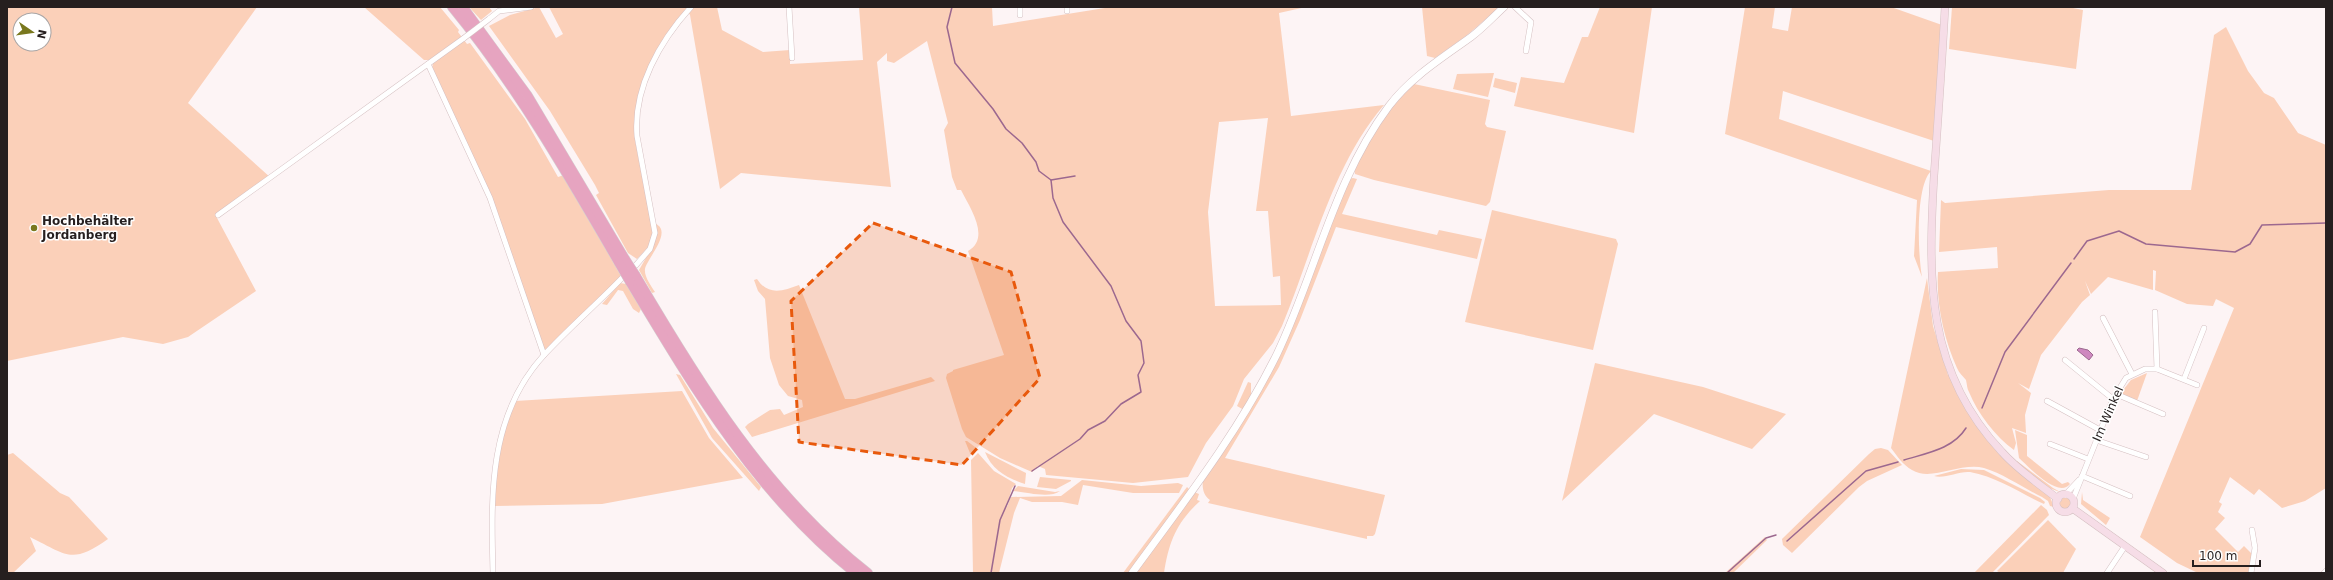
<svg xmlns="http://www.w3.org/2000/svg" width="2333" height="580" font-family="'DejaVu Sans',sans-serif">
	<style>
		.green { fill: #fbd0b9; fill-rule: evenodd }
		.water { fill: #ce88bf; stroke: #9c688f }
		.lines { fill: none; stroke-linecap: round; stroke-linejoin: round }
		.stream { stroke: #9c688f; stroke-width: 1.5 }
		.minor-casing { stroke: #d5c0c2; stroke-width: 6 }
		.tertiary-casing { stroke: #d5c0c2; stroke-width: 8 }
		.secondary-casing { stroke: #d5c0c2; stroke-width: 8 }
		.trunk-casing { stroke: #d4d2d2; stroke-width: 10 }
		.minor { stroke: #fff; stroke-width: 5 }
		.tertiary { stroke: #fff; stroke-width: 7 }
		.secondary { stroke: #f6dde7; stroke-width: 7 }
		.trunk { stroke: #e6a4c0; stroke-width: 9 }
		.minor-bridge-casing { stroke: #d5c0c2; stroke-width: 6; stroke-linecap: butt }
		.trunk-bridge-casing { stroke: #d4d2d2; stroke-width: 10; stroke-linecap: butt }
		.minor-bridge { stroke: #fff; stroke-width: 5 }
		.trunk-bridge { stroke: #e6a4c0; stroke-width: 9 }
		.marked { fill: #e8590c; fill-opacity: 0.2; stroke: #e8590c; stroke-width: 3; stroke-dasharray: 8 5; stroke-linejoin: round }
		.poi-dot { fill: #79781e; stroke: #fff; stroke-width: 1.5 }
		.labels { text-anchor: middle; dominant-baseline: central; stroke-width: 3; stroke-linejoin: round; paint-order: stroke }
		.poi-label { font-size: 12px; font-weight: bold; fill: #261f1f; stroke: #fff; text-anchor: start }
		.street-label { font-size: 12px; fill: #261f1f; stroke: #fff }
	</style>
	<rect width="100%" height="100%" fill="#fdf4f5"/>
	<!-- green -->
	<g class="green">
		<path d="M7 7H257L188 103 271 178 217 218 256 291 188 337 163 344 123 337 7 361ZM20 20H44V44H20Z"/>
		<polygon points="364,7 440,7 459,30 458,32 467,44 470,43 525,119 558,177 564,175 621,276 548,349 542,349 493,202 432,69 433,63 430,60 424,60"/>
		<polygon points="469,7 489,7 492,11 481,20"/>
		<path d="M539 7 556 38 563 34 549 7H717L722 30 763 52 790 50V64L863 60 859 7H992L993 26 1111 7H1306L1279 13 1291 116 1384 105C1332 165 1312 254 1282 326L1273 343 1244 379 1233 406 1206 443 1188 477 1133 483 1046 475 1045 469 1038 466 1032 472 1000 458 966 437 962 429 946 378 947 374 953 371V370L1004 355 968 251C991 238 970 208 961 190H957L952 177 944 130 948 123 927 41 894 63 887 61V53L877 62 891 187 741 173 720 189 690 15 687 10C661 52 629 88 635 140L653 234 651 244 637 259 628 253 596 195 599 193 595 185 550 111 489 26 510 15ZM1268 118 1256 211H1268L1273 277 1280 276 1281 305 1215 306 1208 212 1219 122Z"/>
		<polygon points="1422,7 1500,7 1466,36 1435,58 1427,56"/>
		<polygon points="1600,7 1652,7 1634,133 1514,106 1521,77 1564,83 1582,37 1588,37"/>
		<path d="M1745 7H1775L1772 28 1788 31 1792 7H1891L1942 25 1934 141 1783 91 1779 119 1931 171C1915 187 1918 255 1922 277L1914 256 1917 200 1725 134Z"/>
		<polygon points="1952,7 2068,7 2083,10 2076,69 1949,49"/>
		<path d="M2226 27 2248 71 2264 93 2274 98 2298 133 2326 145V488L2305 501 2282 508 2259 489 2254 495 2230 477 2219 502 2222 504 2218 512 2225 518 2215 529 2238 552 2244 546 2252 554 2248 573H2198L2177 563 2140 537 2234 308 2216 299 2213 306 2187 304 2155 290 2156 271 2153 270V290L2108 277 2091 294 2085 281 2090 295 2082 302 2041 355 2029 389 2018 383 2031 393 2025 415 2026 433 2012 428 2016 443 2014 450C1995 436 1978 414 1969 392 1967 389 1967 384 1966 380 1963 376 1959 373 1957 368 1944 339 1936 304 1938 272L1998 268 1997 247 1939 252 1941 200 1945 203 2109 190H2191L2214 35Z"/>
		<polygon points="1494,73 1488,97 1453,89 1457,74"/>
		<polygon points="1495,78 1517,83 1515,93 1493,87"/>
		<polygon points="1414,84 1490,100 1485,124 1487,127 1506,131 1490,202 1486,206 1374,180 1355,174 1354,168 1385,114"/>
		<path d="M1353 178 1357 179 1342 214 1437 235 1439 230 1482 239 1477 259 1336 227 1300 320 1279 367 1225 458 1385 495 1375 534 1373 536H1367V539L1208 503 1210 500C1203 495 1202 487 1203 480L1275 361 1349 179Z"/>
		<polygon points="1492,210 1616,239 1618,244 1593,350 1465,322"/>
		<path d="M656 224C673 232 646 260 645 269 644 276 651 286 655 292L652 293 639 270 650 251Z"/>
		<path d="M1927 278 1933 326 1948 375H1950L1974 421 2050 497 2054 507 2050 506 2048 501 2042 497C2023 488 2004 474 1984 468 1960 462 1931 482 1912 470 1903 465 1897 456 1891 448Z"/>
		<path d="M757 279C768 296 783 291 799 285L845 399H855L931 377 935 381 752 437 745 427 748 424 770 410 780 409 784 415 803 407 802 400 788 396 779 385 770 358 765 299 758 291 754 280Z"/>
		<polygon points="620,283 626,284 641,309 639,313 633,309 623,291 618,290 607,305 602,304"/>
		<polygon points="1595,363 1703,387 1786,414 1752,449 1654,414 1562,501"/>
		<polygon points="2147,373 2137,401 2120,394 2131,380"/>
		<polygon points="676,374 680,375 713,428 761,487 759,491 712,438"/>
		<polygon points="1248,382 1251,383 1251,398 1244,410 1237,406"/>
		<polygon points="682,391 709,438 743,478 602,504 494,506 498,451 515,401"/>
		<path d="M2015 430 2027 435V456L2062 484 2068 482 2070 484C2058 499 2029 467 2019 458Z"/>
		<polygon points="965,441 967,441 979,450 970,453"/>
		<polygon points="1881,448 1888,450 1902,465 1867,481 1859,487 1792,553 1783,545 1782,539 1869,454 1875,449"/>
		<path d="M985 452 1026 473 1025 484C1007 478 992 470 985 452Z"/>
		<path d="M13 453 60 493 69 497 108 539C71 565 67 555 30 537L36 551 13 573H7V455Z"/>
		<polygon points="978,453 994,471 1016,484 1012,488 1006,509 1011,497 1061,496 1082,480 1141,486 1178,483 1183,485 1179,493 1133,493 1083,485 1078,505 1062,502 1032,502 1020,498 1014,513 999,573 973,573 971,460"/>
		<polygon points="2017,461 2053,488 2062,493 2047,487 2017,463"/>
		<path d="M1961 469 1984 470 2040 498 2045 502 2044 504C2020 493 1997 477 1970 472 1958 471 1945 479 1934 476Z"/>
		<polygon points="1040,477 1071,480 1071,481 1056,489 1037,487"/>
		<path d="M1018 486 1055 492 1060 491C1050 499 1025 492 1013 491Z"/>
		<polygon points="1187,487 1190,490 1128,573 1123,573"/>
		<path d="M1194 492 1199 494 1197 500 1200 501C1176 523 1169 542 1164 573H1135Z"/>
		<polygon points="2082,492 2083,500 2110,518 2106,525 2081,504"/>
		<circle cx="2065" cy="503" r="5.5"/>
		<polygon points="2041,505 2047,510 2049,515 1992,573 1974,573"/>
		<polygon points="2048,520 2076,549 2063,573 2000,573 1997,571"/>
		<polygon points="1765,537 1767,540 1733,573 1725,573"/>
	</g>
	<!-- water -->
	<polygon class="water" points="2079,348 2088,350 2093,355 2089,360 2077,350"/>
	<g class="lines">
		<!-- stream -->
		<g class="stream">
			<polyline points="952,7 947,27 955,63 993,109 1006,129 1022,143 1036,162 1039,171 1051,180 1075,176"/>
			<polyline points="2074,259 2087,241 2119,231 2146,244 2235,252 2250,244 2262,225 2326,223"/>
			<polyline points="1982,408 2005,352 2071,263"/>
			<path d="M1904 460C1927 453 1953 449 1966 428"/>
			<polyline points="1032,471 1080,439 1088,430 1105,421 1121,404 1141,392 1138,375 1144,363 1141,341 1126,321 1111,286 1063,222 1053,198 1051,180"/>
			<polyline points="1787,541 1866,471 1898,462"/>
			<polyline points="991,573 1000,520 1015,486"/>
			<polyline points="1727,573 1766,538 1776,535"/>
		</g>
		<!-- minor casing -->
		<g class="minor-casing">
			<g id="minor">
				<polyline points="789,7 792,58"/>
				<polyline points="1020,7 1020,15"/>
				<polyline points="1067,7 1067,11"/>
				<polyline points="1515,7 1531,22 1526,51"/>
				<polyline points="489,19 499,11 531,7"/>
				<polyline points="428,64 490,198 544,355"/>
				<polyline points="218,215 464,38"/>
				<path d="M636 265 650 249 655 233 637 136C633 88 660 41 691 7"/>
				<polyline points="2155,312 2157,369"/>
				<polyline points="2103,318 2132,374"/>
				<polyline points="2065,360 2113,399"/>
				<polyline points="2184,379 2204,328"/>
				<polyline points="2116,394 2163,414"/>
				<polyline points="2047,401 2100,430"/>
				<polyline points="2096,440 2146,457"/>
				<polyline points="2050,444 2088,459"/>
				<polyline points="2082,476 2130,496"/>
				<polyline points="2065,495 2079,480"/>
				<polyline points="2073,499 2113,399 2126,378 2145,369 2157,369 2197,385"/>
				<path d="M493 573C491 496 488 416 544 355 569 328 597 304 622 278"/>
				<polyline points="2107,573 2125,546"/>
				<polyline points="2251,573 2255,548 2252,530"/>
				<polyline points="2324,573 2326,571"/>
			</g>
		</g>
		<!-- tertiary casing -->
		<g class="tertiary-casing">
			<path id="tertiary" d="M1132 573C1184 502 1238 433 1277 354 1316 272 1334 179 1389 106 1411 77 1442 58 1471 37 1483 28 1493 17 1504 7"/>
		</g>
		<!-- secondary casing -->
		<g class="secondary-casing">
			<g id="secondary">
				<path d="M1945 7C1942 63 1938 120 1934 176 1928 280 1926 371 2002 452 2018 470 2039 484 2058 499"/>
				<circle cx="2065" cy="503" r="9"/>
				<polyline points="2072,508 2163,573"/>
			</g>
		</g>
		<!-- trunk casing -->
		<g class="trunk-casing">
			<g id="trunk">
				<path d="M452 7C517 86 568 175 619 263"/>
				<polyline points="463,7 528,96 625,259"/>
				<path d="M636 276C700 385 767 494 868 573"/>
				<path d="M630 282C693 387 757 495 855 573"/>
			</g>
		</g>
		<!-- minor -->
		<use href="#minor" class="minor"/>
		<!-- tertiary -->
		<use href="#tertiary" class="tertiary"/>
		<!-- secondary -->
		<use href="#secondary" class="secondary"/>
		<!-- trunk -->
		<use href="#trunk" class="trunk"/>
		<!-- minor-bridge casing -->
		<g class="minor-bridge-casing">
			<polyline id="minor-bridge" points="464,38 489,19"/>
		</g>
		<!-- trunk-bridge casing -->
		<g class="trunk-bridge-casing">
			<g id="trunk-bridge">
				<polyline points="625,259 636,276"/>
				<polyline points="619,263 630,282"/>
			</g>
		</g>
		<!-- minor-bridge -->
		<use href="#minor-bridge" class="minor-bridge"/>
		<!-- trunk-bridge -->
		<use href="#trunk-bridge" class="trunk-bridge"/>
	</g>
	<!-- marked area -->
	<path class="marked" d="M873 223 1011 272 1040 378 962 465 799 442 791 301Z"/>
	<!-- markers -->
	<circle class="poi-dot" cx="34" cy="228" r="4"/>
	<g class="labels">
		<!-- poi labels -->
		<g class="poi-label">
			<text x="42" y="221">Hochbehälter<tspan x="42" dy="14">Jordanberg</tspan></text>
		</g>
		<!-- street labels -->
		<g class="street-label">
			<text transform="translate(2108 414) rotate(-66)">Im Winkel</text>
		</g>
	</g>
	<!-- border -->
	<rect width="2333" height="580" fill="none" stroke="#261f1f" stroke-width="16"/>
	<!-- north arrow -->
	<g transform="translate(32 32) rotate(103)"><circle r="19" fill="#ffffff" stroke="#a8a5a5"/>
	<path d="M0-3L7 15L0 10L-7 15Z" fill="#79781e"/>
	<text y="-6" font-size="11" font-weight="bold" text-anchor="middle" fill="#261f1f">N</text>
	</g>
	<!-- scale -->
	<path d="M2193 560v6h67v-6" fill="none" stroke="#261f1f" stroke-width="2"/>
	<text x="2199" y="560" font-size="12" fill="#261f1f" stroke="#ffffff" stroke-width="3" paint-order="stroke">100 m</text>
</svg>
